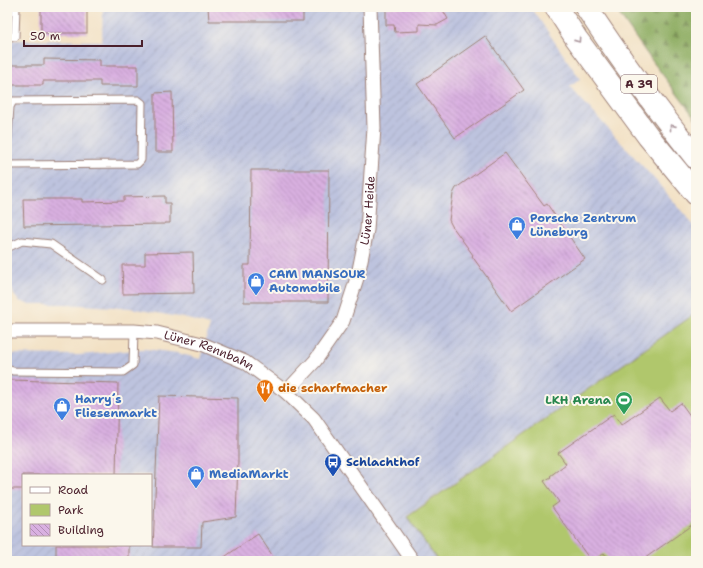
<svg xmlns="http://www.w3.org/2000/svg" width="703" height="568" font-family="'Shantell Sans',sans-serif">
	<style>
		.industrial { fill: url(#industrial-furrows); fill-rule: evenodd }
		.forest { fill: url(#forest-firs); stroke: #6b6646 }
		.park { fill: #b0c76c; stroke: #7d734c }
		.building { fill: url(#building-back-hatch) }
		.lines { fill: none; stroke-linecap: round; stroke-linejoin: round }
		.lane-casing { stroke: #9e8077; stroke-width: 9 }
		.street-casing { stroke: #9e8077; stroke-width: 15 }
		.highway-casing { stroke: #9e8077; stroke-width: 24 }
		.lane { stroke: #fff; stroke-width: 7 }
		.street { stroke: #fff; stroke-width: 13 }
		.highway { stroke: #fff; stroke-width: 22 }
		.oneway { stroke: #ae9aa0 }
		.labels { text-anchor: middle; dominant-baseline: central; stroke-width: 4; stroke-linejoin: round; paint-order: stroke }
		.shield { fill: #fbf7ec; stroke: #7f6065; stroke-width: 1 }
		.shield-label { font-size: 11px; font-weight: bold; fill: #4a1f2b }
		.street-label { font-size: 12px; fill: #4a1f2b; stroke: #fbf7ec }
		.shop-label { font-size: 12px; font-weight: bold; fill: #366cbe; stroke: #fbf7ec; text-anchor: start }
		.food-label { font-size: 12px; font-weight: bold; fill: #c56008; stroke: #fbf7ec; text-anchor: start }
		.leisure-label { font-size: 12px; font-weight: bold; fill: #27864d; stroke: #fbf7ec; text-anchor: end }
		.transit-label { font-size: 12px; font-weight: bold; fill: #164399; stroke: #fbf7ec; text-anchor: start }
	</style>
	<defs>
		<pattern id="industrial-furrows" width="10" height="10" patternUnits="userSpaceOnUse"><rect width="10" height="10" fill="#bdc3de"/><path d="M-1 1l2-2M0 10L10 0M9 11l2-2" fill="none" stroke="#a4a7bf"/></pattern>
		<pattern id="forest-firs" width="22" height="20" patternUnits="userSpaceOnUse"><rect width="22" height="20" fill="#8cac60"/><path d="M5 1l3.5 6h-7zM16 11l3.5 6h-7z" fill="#748b4f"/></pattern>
		<pattern id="building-back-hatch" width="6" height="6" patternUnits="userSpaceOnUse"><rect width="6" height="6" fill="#d9b0e1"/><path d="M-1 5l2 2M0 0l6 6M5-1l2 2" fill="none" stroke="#b28fb7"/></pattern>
	</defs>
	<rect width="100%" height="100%" fill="#fbf7ec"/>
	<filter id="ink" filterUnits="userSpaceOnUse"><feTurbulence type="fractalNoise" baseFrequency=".025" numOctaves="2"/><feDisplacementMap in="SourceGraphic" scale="8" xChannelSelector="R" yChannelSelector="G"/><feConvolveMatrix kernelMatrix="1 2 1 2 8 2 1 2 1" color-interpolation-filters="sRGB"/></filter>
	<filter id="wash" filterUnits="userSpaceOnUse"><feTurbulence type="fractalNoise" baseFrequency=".012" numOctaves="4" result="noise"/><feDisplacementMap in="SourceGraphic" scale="16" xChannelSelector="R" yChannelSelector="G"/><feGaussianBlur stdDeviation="0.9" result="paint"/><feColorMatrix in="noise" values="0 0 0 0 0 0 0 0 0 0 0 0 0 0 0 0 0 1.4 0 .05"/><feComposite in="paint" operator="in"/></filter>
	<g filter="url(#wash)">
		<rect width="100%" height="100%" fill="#f2e0c3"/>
		<!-- industrial -->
		<path class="industrial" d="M103 7H531L580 79 570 87 658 183 696 228V313L407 516 438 561H7V354L79 355 146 349 178 353 200 359 210 325 184 318 130 308 65 304H28L19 301 14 295 11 287V275L7 265V40L102 41ZM23 475H151V545H23Z"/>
		<!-- forest -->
		<polygon class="forest" points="614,7 696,7 696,119 647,54"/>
		<!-- park -->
		<polygon class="park" points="696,313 696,556 689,561 438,561 407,517"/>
		<g id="blocks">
			<!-- building -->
			<g class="building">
				<rect x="41" y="7" width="46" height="26"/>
				<polygon points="208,7 303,7 303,21 209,21"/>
				<polygon points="386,7 441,7 448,19 437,25 419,24 419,31 395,32 394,25 386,25"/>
				<polygon points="485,36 524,90 455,138 417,84"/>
				<polygon points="44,59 100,60 100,66 138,66 138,86 100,86 100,81 43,81 43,85 7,85 7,65 44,65"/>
				<polygon points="172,92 173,152 155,152 155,93"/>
				<polygon points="505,153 544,206 547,204 585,259 511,311 472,256 473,255 452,226 449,220 453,194 456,188"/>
				<polygon points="251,170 329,170 328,302 244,302 244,265 250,265"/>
				<polygon points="165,196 165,203 170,203 170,223 165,223 165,224 24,226 23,199 82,199 82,202 124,201 124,197"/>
				<polygon points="193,252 194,293 123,294 122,265 145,265 145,253"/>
				<polygon points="9,380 118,383 116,475 23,475 23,489 7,489"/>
				<polygon points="159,396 238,398 238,461 236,517 202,522 201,547 153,547"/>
				<polygon points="660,398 670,411 681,403 696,424 696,522 641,561 610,561 604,553 594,561 591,561 552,507 559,502 544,481 551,477 550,476 566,464 558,453 614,414 621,425"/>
				<polygon points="258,534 276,561 219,561 243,544"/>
				<rect x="56" y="545" width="73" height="16"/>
			</g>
		</g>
	</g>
	<g filter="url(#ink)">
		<use href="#blocks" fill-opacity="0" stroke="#9e8077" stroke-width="1"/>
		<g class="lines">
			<!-- lane casing -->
			<g class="lane-casing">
				<g id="lane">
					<polyline points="7,36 15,37 16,7"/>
					<polyline points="7,148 10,107 13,101 138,100 142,103 141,160 137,164 7,165"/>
					<polyline points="7,248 22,241 51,244 103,280"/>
					<polyline points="7,369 13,371 123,372 133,365 134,331"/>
				</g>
			</g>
			<!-- street casing -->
			<g class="street-casing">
				<g id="street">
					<path id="s1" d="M7 331H134L157 333 202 344 245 362 286 392 314 419 413 561"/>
					<path id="s2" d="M286 392 315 361 343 321 358 275 367 230 374 128 370 7"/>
				</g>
			</g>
			<!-- highway casing -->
			<g class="highway-casing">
				<g id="highway">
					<polyline points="556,7 576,38 648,136 696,194"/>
					<path d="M586 7C620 59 657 109 696 158"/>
				</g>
			</g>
			<!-- lane -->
			<use href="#lane" class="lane"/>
			<!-- street -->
			<use href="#street" class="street"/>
			<!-- highway -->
			<use href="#highway" class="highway"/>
		</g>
		<!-- one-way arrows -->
		<defs><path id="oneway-chevron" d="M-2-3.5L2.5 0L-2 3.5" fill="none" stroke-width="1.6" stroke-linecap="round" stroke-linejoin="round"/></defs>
		<g class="oneway">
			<use href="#oneway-chevron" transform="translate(578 40) rotate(55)"/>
			<use href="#oneway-chevron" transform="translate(672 127) rotate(-129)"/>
		</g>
	</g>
	<!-- icons -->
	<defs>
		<g id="shop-pin" transform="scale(0.9)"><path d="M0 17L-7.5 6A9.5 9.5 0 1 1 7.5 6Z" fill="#3f7fe0" stroke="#fbf7ec"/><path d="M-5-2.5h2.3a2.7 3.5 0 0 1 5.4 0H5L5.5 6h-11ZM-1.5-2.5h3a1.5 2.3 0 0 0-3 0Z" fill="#fff"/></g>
		<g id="restaurant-pin" transform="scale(0.9)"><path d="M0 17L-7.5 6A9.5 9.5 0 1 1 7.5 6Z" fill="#e8710a" stroke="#fbf7ec"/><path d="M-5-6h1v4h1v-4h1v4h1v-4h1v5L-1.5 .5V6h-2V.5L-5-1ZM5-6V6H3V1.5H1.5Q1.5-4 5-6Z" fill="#fff"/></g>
		<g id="stadium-pin" transform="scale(0.9)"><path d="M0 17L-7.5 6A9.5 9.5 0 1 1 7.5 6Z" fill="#2e9e5b" stroke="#fbf7ec"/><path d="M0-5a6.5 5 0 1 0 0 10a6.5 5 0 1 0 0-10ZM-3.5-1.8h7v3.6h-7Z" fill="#fff"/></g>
		<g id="bus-pin" transform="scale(0.9)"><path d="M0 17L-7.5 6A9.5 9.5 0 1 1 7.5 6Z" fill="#1a4fb4" stroke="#fbf7ec"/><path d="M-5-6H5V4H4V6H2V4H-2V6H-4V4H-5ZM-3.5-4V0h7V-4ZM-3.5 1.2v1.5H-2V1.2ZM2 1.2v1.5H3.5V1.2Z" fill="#fff"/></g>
	</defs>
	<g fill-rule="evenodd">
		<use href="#shop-pin" x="517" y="225"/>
		<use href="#shop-pin" x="256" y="281"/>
		<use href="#restaurant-pin" x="265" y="388"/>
		<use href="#stadium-pin" x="624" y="400"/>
		<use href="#shop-pin" x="62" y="406"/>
		<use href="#bus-pin" x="333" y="462"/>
		<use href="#shop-pin" x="196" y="474"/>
	</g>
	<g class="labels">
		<!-- shield labels -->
		<rect class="shield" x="621" y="75" width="36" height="18" rx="3"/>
		<g class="shield-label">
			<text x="639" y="84">A 39</text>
		</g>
		<!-- street labels -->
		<g class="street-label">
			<text stroke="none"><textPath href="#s2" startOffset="205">Lüner Heide</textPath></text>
			<text stroke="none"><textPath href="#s1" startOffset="205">Lüner Rennbahn</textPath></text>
		</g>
		<!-- shop labels -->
		<g class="shop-label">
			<text x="530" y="218">Porsche Zentrum<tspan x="530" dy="14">Lüneburg</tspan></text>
			<text x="269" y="274">CAM MANSOUR<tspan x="269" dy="14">Automobile</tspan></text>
			<text x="75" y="399">Harry´s<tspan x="75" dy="14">Fliesenmarkt</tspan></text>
			<text x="209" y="474">MediaMarkt</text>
		</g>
		<!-- food labels -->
		<g class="food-label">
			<text x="278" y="388">die scharfmacher</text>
		</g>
		<!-- leisure labels -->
		<g class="leisure-label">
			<text x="611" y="400">LKH Arena</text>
		</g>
		<!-- transit labels -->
		<g class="transit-label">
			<text x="346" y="462">Schlachthof</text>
		</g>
	</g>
	<!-- margin -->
	<rect width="703" height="568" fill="none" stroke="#fbf7ec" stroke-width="24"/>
	<!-- legend -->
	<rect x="22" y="474" width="130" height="72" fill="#fbf7ec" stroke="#b4a19f"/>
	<rect x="30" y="487" width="20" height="6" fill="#ffffff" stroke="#b4a19f"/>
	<text x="58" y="494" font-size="12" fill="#4a1f2b">Road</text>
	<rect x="30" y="504" width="20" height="12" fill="#b0c76c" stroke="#b4a19f"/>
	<text x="58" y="514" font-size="12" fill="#4a1f2b">Park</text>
	<rect x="30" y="524" width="20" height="12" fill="url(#building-back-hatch)" stroke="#b4a19f"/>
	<text x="58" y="534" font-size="12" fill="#4a1f2b">Building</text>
	<!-- scale -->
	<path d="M24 40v6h118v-6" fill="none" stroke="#4a1f2b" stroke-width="2"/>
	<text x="30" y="40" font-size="12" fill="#4a1f2b" stroke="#fbf7ec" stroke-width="3" paint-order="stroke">50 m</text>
</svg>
